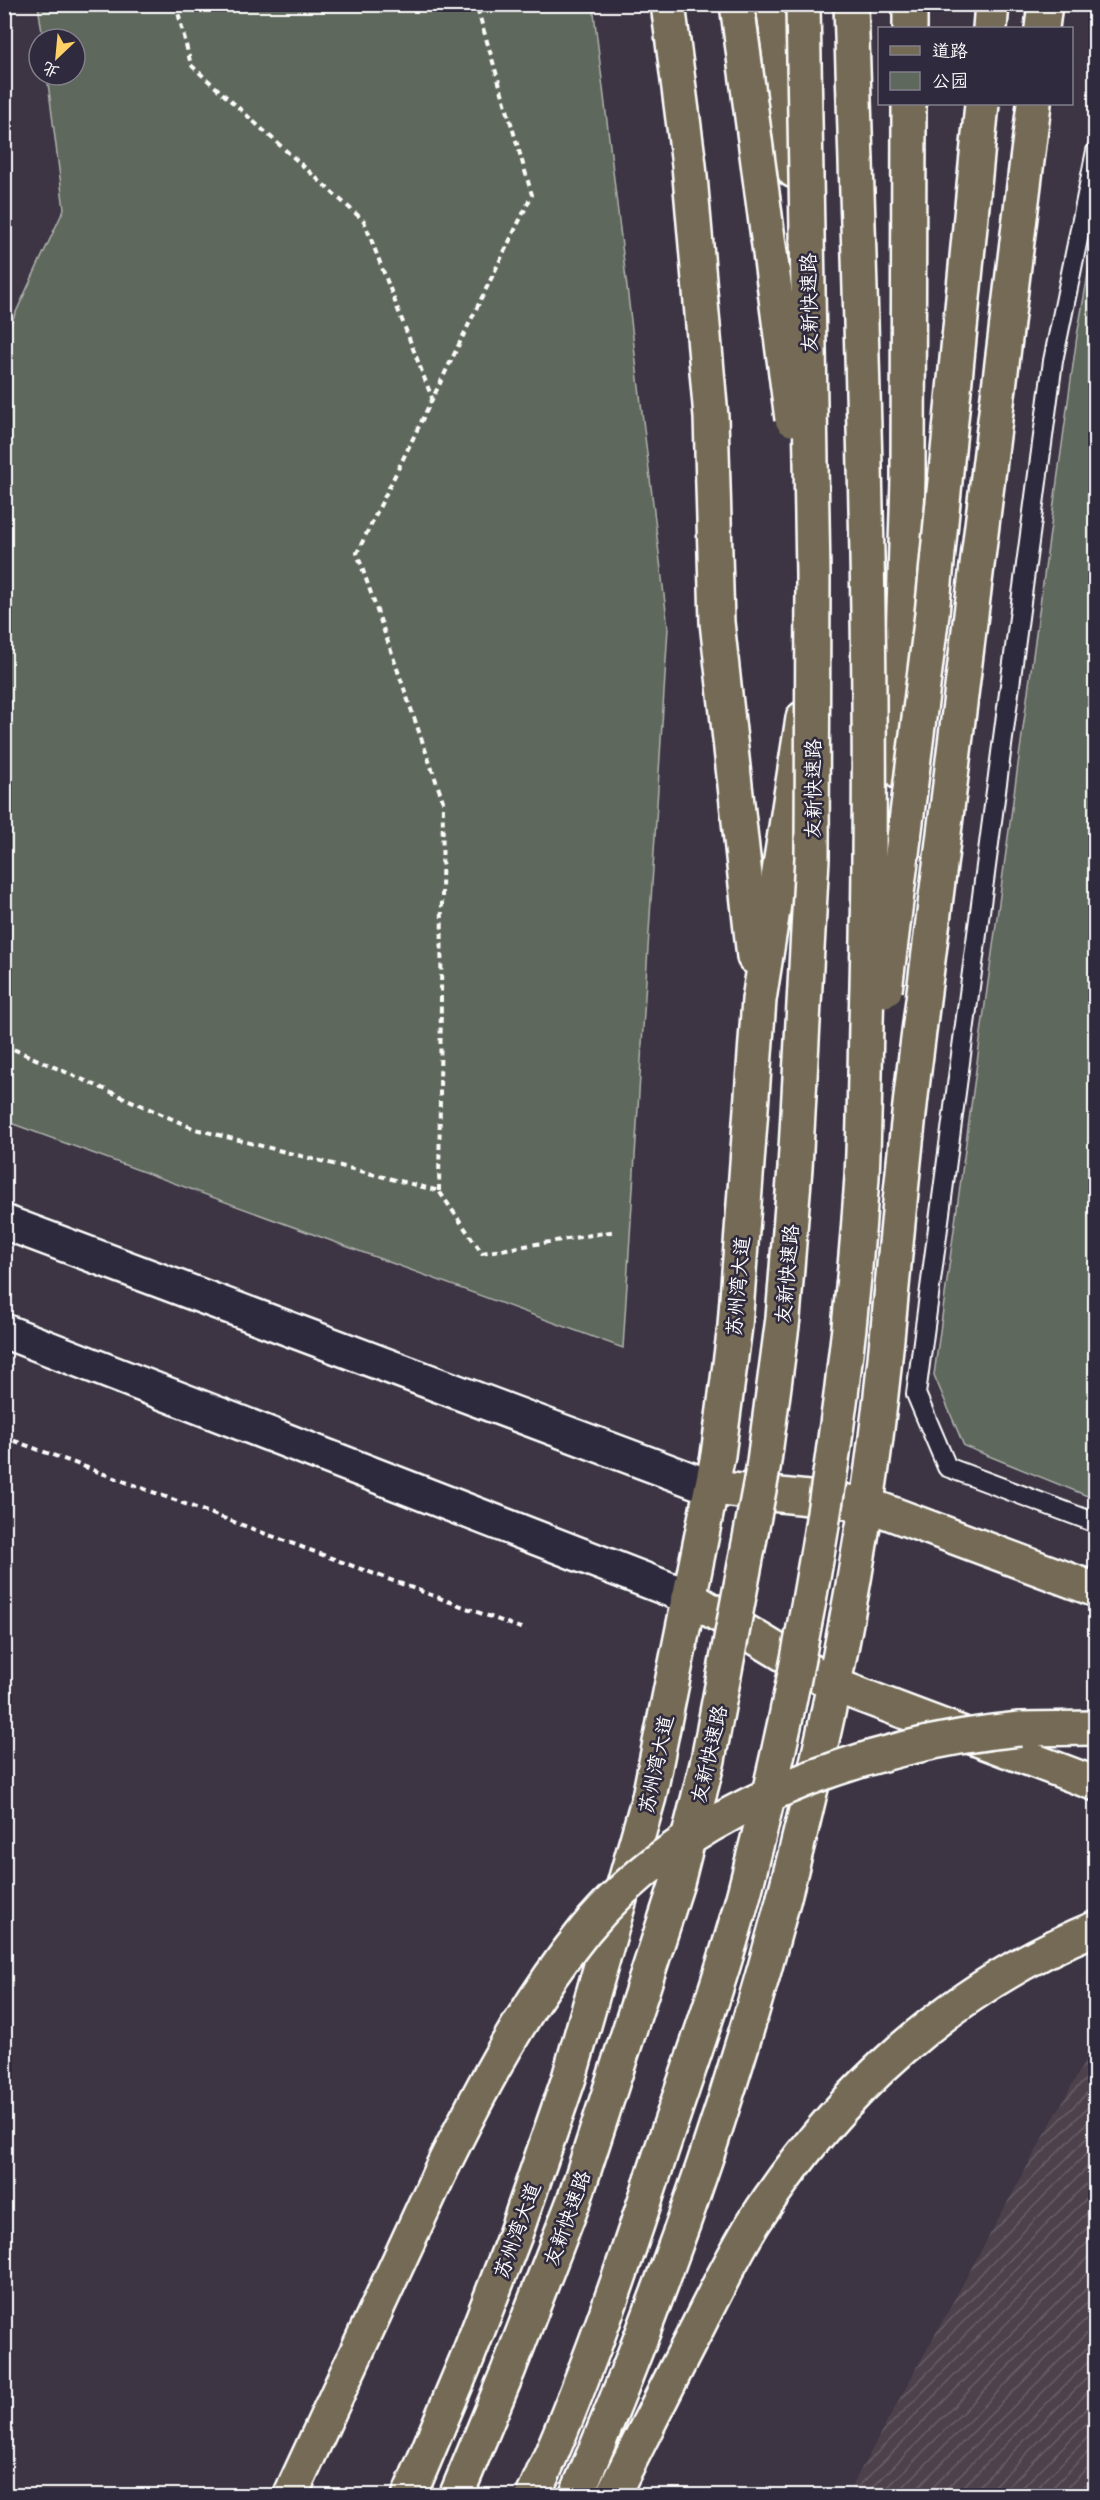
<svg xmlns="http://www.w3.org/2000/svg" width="1100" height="2500" font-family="Mali,'LXGW WenKai TC',sans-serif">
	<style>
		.industrial { fill: url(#industrial-furrows) }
		.green { fill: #5f685c; stroke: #afb4ae; stroke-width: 1.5 }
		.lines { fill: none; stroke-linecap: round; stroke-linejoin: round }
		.service-casing { stroke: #fff; stroke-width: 22 }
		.secondary-casing { stroke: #fff; stroke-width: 38 }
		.primary-casing { stroke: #fff; stroke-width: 38 }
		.trunk-casing { stroke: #fff; stroke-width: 38 }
		.path { stroke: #fff; stroke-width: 4; stroke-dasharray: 6 4.5; stroke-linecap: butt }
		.service { stroke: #2f2a3d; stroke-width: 18 }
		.secondary { stroke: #2f2a3d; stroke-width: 33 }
		.primary { stroke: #746b55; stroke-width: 33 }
		.trunk { stroke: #746b55; stroke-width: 33 }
		.trunk-bridge-casing { stroke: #fff; stroke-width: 38; stroke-linecap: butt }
		.trunk-bridge { stroke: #746b55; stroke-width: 33 }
		.labels { text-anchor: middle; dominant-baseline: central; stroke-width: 5; stroke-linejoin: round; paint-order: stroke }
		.street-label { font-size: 20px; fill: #fff; stroke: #2f2a3d }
	</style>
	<defs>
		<pattern id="industrial-furrows" width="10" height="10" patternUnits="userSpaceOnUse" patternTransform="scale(1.5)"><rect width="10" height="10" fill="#4d424c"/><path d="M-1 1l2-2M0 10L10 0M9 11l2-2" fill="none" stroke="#685e67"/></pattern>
	</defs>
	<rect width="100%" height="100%" fill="#3d3544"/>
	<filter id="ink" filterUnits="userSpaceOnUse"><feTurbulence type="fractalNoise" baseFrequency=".0167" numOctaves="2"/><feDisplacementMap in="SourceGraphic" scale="12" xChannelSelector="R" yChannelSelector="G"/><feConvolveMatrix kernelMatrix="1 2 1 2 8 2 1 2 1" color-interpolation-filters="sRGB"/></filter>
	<g filter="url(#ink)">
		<!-- industrial -->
		<polygon class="industrial" points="1095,2043 1095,2495 847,2495"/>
		<!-- green -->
		<g class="green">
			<polygon points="38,5 593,5 668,628 623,1348 5,1121 4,338 64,209 47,75 75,75 75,39 43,39"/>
			<polygon points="1095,235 1096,1499 1095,1499 964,1446 934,1375 1077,336"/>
		</g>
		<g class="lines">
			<!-- service casing -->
			<g class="service-casing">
				<polyline id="service" points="1096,151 1053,361 916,1394 947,1467 1096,1523"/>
			</g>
			<!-- secondary casing -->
			<g class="secondary-casing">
				<g id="secondary">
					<polyline points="4,1222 713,1488"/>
					<polyline points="4,1331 689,1597"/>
				</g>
			</g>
			<!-- primary casing -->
			<g class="primary-casing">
				<g id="primary">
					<polyline points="713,1488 866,1504 1096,1590"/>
					<polyline points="689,1597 834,1685 1096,1784"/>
				</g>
			</g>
			<!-- trunk casing -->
			<g class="trunk-casing">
				<g id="trunk">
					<polyline points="668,4 689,165 711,417 717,622 754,957"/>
					<polyline points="773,4 794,171"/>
					<polyline points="910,28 910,4"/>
					<polyline points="990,28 992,4"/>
					<polyline points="1042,28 1045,4"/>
					<polyline points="902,774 901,707 908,479 909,104"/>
					<polyline points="1020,1729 1096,1728"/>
					<polyline points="290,2496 440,2172"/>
					<polyline points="409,2496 468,2356 515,2235 569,2078 649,1797 718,1455 735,1326 759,1000 803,718"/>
					<path d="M576 2496C714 2177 815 1839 868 1495 890 1349 897 1201 916 1055 956 738 997 421 1034 104"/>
					<path d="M612 2496C639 2443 665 2390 692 2338 712 2299 731 2259 754 2222 838 2092 952 1987 1096 1928"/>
				</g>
			</g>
			<!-- path -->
			<g class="path">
				<polyline points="176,4 191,65 364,221 432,398"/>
				<polyline points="4,1045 195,1129 439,1191 482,1253 616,1231"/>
				<polyline points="439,1191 443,801 357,553 532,195 476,4"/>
				<polyline points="4,1437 526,1630"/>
			</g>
			<!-- service -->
			<use href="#service" class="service"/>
			<!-- secondary -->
			<use href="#secondary" class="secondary"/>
			<!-- primary -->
			<use href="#primary" class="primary"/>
			<!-- trunk -->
			<use href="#trunk" class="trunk"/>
			<!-- trunk-bridge casing -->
			<g class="trunk-bridge-casing">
				<g id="trunk-bridge">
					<polyline points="737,4 792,419"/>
					<polyline points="885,990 932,614 982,104"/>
					<path d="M440 2172C481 2088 526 2003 585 1930 685 1808 867 1743 1020 1729"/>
					<polyline points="456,2496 508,2371 575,2198 677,1883 708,1760 763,1469 783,1318 795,1168 812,858 813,575 803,4"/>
					<path d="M533 2496C584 2383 624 2266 662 2149 690 2065 721 1980 744 1894 804 1665 847 1414 862 1177 865 1114 865 1050 867 986 875 659 861 332 851 4"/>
				</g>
			</g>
			<!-- trunk-bridge -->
			<use href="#trunk-bridge" class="trunk-bridge"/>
		</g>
	</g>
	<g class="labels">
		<!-- street labels -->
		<g class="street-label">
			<text transform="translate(808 303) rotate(-91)">友新快速路</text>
			<text transform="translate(812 789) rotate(-90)">友新快速路</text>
			<text transform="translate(786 1274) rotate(-85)">友新快速路</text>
			<text transform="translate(737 1286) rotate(-85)">苏州湾大道</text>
			<text transform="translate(708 1754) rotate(-77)">友新快速路</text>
			<text transform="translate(655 1764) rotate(-78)">苏州湾大道</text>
			<text transform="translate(566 2218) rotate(-70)">友新快速路</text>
			<text transform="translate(516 2230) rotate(-70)">苏州湾大道</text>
		</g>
	</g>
	<!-- margin -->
	<rect width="1100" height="2500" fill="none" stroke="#2f2a3d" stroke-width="24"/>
	<rect x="12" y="12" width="1076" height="2476" fill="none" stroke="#fff" stroke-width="2" filter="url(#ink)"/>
	<!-- legend -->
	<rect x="878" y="27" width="195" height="78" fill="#2f2a3d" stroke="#827f8b" stroke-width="1.5"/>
	<rect x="890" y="46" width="30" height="9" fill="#746b55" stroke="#827f8b" stroke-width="1.5"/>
	<text x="932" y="57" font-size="18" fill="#ffffff">道路</text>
	<rect x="890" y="72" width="30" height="18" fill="#5f685c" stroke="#827f8b" stroke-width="1.5"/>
	<text x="932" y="87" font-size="18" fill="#ffffff">公园</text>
	<!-- north arrow -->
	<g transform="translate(57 57) rotate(206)"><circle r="28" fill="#2f2a3d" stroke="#827f8b" stroke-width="1.5"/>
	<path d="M0-4.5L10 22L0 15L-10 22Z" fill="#ffd166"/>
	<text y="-9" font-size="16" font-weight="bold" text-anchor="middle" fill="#ffffff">北</text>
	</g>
</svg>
